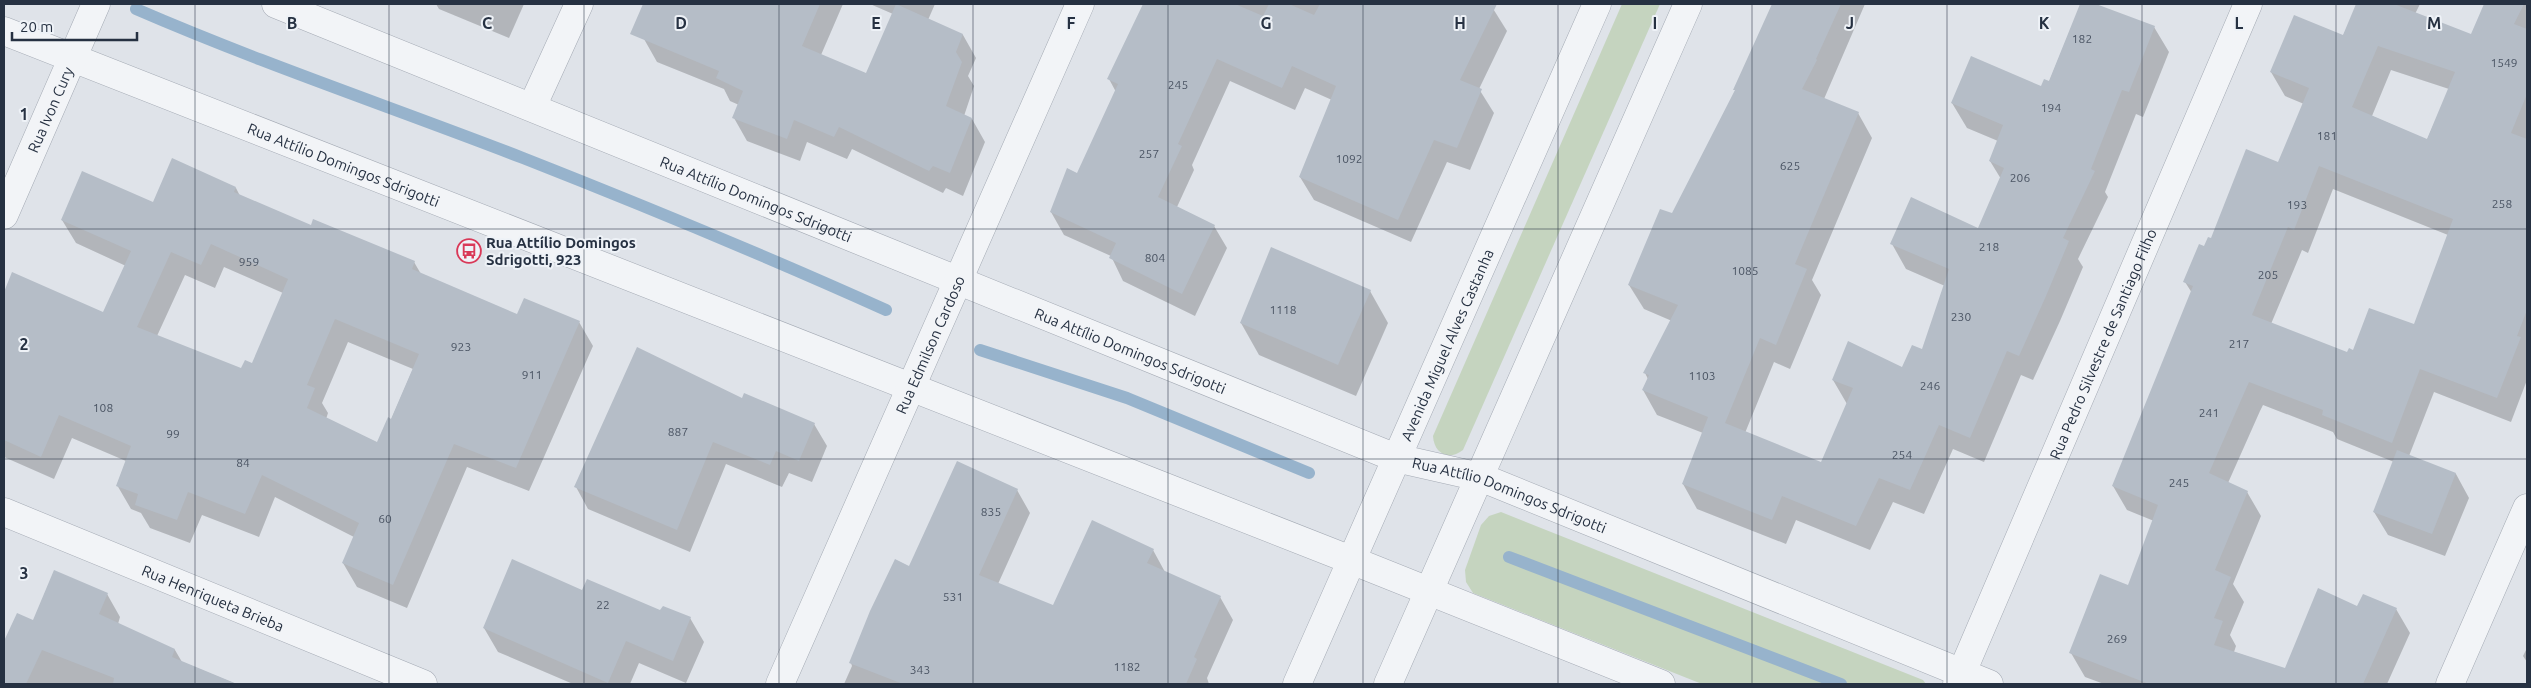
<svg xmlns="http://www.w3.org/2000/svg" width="2531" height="688" font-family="Ubuntu,sans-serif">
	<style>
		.green { fill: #c5d4bf }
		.shadow { fill: #0003; fill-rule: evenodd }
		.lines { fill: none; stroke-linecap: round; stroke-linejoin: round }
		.stream { stroke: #97b3cc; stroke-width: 12 }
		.building { fill: #b5bdc7; fill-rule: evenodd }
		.minor-casing { stroke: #a4aab4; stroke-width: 29 }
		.minor { stroke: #f2f4f7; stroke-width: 28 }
		.grid { fill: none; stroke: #263142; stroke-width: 1; stroke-opacity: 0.55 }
		.labels { text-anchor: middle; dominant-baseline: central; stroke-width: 4; stroke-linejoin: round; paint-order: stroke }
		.number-label { font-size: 12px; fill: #4a5463 }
		.street-label { font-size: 15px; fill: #263142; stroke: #eef2f7 }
		.poi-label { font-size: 15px; font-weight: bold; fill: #263142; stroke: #eef2f7; text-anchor: start }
		.grid-label { font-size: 16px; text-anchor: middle; font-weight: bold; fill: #263142; stroke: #eef2f7; stroke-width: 4; stroke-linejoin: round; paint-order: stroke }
	</style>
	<rect width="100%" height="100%" fill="#dfe3e9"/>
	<!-- green -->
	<g class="green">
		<path d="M1622 4H1660L1463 450C1449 461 1434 454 1433 436Z"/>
		<polygon points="1501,512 1923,680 1926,684 1702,684 1473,593 1466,582 1465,570 1481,525 1489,516"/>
	</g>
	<!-- shadow -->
	<g class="shadow">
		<polygon points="436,4 524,4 509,38 439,9"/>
		<polygon points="660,4 843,4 821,55 866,75 893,14 870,4 935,4 928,20 963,35 976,58 968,76 974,86 964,116 972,119 985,142 963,196 946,188 943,193 852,149 847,159 807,142 800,161 747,141 734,118 739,105 730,101 724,89 657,62 644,39"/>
		<polygon points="1144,4 1493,4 1492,7 1507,31 1479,89 1494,113 1470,170 1447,162 1411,242 1314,200 1300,177 1332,100 1305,88 1295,110 1230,81 1192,165 1194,170 1177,207 1214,226 1227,248 1195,316 1123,281 1111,256 1064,235 1051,212 1078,174 1116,92 1109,79"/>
		<polygon points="1773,4 1865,4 1824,99 1858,113 1872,138 1812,280 1821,295 1790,369 1774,362 1745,433 1822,464 1847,404 1833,380 1903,369 1923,351 1945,286 1906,269 1892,244 1979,229 2001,179 1990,161 1998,141 1967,128 1952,103 2041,88 2049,82 2081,4 2093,4 2154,27 2169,52 2143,117 2136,114 2105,192 2108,197 2078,259 2083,267 2060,321 2033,380 2021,375 1984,462 1953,449 1924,514 1893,502 1870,550 1796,520 1786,544 1697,509 1683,484 1703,433 1657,415 1643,390 1648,379 1645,373 1672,321 1644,309 1629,285 1672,215 1736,92 1735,90"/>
		<path d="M2358 4H2420L2415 14 2472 36 2485 4H2527V380L2511 422 2434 392 2409 456 2456 474 2469 498 2445 556 2388 535 2374 512 2394 462 2337 439 2333 432 2263 405 2260 411 2228 483 2247 492 2261 516 2233 584 2244 602 2230 635 2236 646 2234 652 2285 669 2358 608 2396 609 2410 633 2387 684H2104L2085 677 2071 653 2129 587 2154 521 2127 510 2113 486 2192 293 2185 282 2205 248 2279 163 2304 104 2285 96 2271 72 2343 36ZM2391 70 2449 89 2427 140 2372 116ZM2333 189 2448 235 2415 325 2348 354 2271 324 2302 250 2308 253Z"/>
		<path d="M236 188 240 196 311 226 414 262 421 274 518 316 579 322 593 346 529 491 467 467 407 608 357 587 343 563 354 537 275 497 259 537 202 515 190 543 150 528 141 513 131 509 117 485 126 461 72 438 54 479 4 457V369L12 351 11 320 4 308V295L13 274 104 314 126 266 76 243 62 220ZM224 267 283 293 253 365 242 370 157 336 185 275 215 288ZM348 342 413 369 391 420 378 443 326 419 328 413 322 403Z"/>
		<polygon points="1370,291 1388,323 1356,396 1259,355 1241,323"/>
		<polygon points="742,400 814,424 827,446 812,482 789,473 782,487 726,464 690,552 588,509 576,487"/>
		<polygon points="1017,490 1030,513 998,584 1053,607 1153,550 1165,572 1220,597 1233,620 1207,678 1209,684 844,684 852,666 851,663 910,567"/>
		<polygon points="583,591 690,618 704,642 686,683 639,663 630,684 573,684 498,652 484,628"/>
		<polygon points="107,594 120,617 118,624 175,650 182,662 236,684 4,684 4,644 18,614 33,622"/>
		<polygon points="2527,648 2527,662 2523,656"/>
	</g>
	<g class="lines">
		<!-- stream -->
		<g class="stream">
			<path d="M136 9C263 64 394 108 523 158 645 206 766 256 886 310"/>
			<polyline points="980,350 1127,398 1309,473"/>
			<polyline points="1509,557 1841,684"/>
		</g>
	</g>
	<!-- building -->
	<g class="building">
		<polygon points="643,4 820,4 802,46 866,73 896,4 963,34 956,52 962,62 946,106 972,118 950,173 933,166 929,171 839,127 834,137 794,120 787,139 732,118 743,91 716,78 719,71 630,34"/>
		<polygon points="1143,4 1235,4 1263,16 1269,4 1289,4 1314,15 1320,4 1497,4 1460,80 1482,89 1457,148 1434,140 1398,220 1299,177 1336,86 1292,66 1282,88 1217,59 1178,144 1182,146 1158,197 1215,225 1182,294 1109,258 1116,243 1050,212 1067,168 1077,173 1118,84 1107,79"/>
		<polygon points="1772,4 1841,4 1816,59 1817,60 1802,89 1859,112 1795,264 1807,269 1776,345 1760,338 1725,423 1821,462 1853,388 1832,380 1848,341 1902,367 1912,345 1922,349 1949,269 1890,244 1911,197 1978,228 2004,168 1989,161 2003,125 1951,103 1971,56 2041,86 2044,79 2049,81 2080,4 2096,4 2155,26 2129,92 2122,90 2091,169 2095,171 2063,238 2069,241 2046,296 2019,356 2007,351 1970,438 1939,425 1910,490 1879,478 1856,526 1782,496 1772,520 1682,484 1708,417 1642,390 1649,375 1643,373 1678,305 1628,285 1660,209 1672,213 1735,90 1733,90"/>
		<path d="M2356 4H2394L2471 34 2484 4H2524L2514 24 2527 29V94L2511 133 2527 139V310L2517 336 2521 337 2497 398 2420 369 2392 443 2322 415 2323 410 2249 382 2209 473 2248 491 2215 570 2231 577 2214 618 2223 621 2214 645 2285 668 2318 588 2357 606 2363 594 2397 608 2363 684H2149L2069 653 2100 574 2128 585 2158 505 2112 486 2193 286 2183 282 2199 244 2204 246 2208 237 2211 238 2246 149 2278 162 2309 88 2270 72 2294 15 2343 35ZM2378 46 2455 72 2427 139 2352 107ZM2319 166 2453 219 2414 324 2369 308 2353 350 2349 348 2347 352 2252 315 2288 227 2294 230Z"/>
		<path d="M172 158 236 187 234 192 311 225 313 219 415 261 412 269 517 314 524 298 580 321 516 468 454 444 393 585 342 563 359 523 262 475 245 514 188 492 177 520 135 505 138 494 116 486 131 446 59 415 41 457 4 440V292L12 272 103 312 131 251 61 220 82 171 153 202ZM211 244 288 279 252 363 245 360 241 368 137 327 171 252 201 265ZM335 319 419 354 391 419 388 417 377 442 307 408 315 388 307 385Z"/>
		<polygon points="1271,247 1371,290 1338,365 1240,323"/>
		<polygon points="637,347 742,398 744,393 815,423 799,461 776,451 770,465 713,442 677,530 574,487"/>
		<polygon points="2397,450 2456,473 2432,534 2373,512"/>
		<polygon points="957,461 1018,489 979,575 1053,605 1092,520 1154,549 1147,563 1221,596 1194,657 1197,659 1186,684 903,684 849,663 870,611 895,559 909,566"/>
		<polygon points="512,559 582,590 587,579 660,610 663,606 691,617 673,661 626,641 608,683 483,628"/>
		<polygon points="54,570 108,593 99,614 175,649 172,657 237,684 113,684 114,678 42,650 26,684 4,684 4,641 17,613 33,620"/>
	</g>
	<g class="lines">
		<!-- minor casing -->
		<g class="minor-casing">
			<g id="minor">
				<path id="s1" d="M276 4 1396 458 1480 477 1989 684"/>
				<path id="s2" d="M4 31 1351 560 1661 684"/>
				<polyline points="532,107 579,4"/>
				<path id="s3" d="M4 215 96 4"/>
				<path id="s4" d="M4 512 423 684"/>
				<path id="s5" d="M780 684 1080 4"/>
				<path id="s6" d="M1297 684 1597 4"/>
				<polyline points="1388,684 1688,4"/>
				<path id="s7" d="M1957 684 2248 4"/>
				<polyline points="2450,684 2527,508"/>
			</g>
		</g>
		<!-- minor -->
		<use href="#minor" class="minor"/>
	</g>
	<!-- grid -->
	<path class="grid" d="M195 4V684M389 4V684M584 4V684M779 4V684M973 4V684M1168 4V684M1363 4V684M1558 4V684M1752 4V684M1947 4V684M2142 4V684M2336 4V684M4 229H2527M4 459H2527"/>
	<!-- icons -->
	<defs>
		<g id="bus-ring" transform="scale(1.25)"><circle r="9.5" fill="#eef2f7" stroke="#d93958" stroke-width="1.5"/><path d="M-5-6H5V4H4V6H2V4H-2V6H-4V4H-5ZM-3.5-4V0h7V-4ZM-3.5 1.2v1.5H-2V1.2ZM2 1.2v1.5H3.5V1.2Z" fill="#d93958"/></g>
	</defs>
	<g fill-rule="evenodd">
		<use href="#bus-ring" x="469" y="251"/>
	</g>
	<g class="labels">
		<!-- number labels -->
		<g class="number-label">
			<text x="2082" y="38">182</text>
			<text x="2504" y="62">1549</text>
			<text x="1178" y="84">245</text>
			<text x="2051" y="107">194</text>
			<text x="2327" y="135">181</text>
			<text x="1149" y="153">257</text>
			<text x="1349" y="158">1092</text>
			<text x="1790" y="165">625</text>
			<text x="2020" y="177">206</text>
			<text x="2502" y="203">258</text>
			<text x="2297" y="204">193</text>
			<text x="1989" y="246">218</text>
			<text x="1155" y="257">804</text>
			<text x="249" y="261">959</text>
			<text x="1745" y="270">1085</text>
			<text x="2268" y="274">205</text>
			<text x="1283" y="309">1118</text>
			<text x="1961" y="316">230</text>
			<text x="2239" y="343">217</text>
			<text x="461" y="346">923</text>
			<text x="532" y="374">911</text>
			<text x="1702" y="375">1103</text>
			<text x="1930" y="385">246</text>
			<text x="103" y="407">108</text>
			<text x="2209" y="412">241</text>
			<text x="678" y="431">887</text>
			<text x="173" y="433">99</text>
			<text x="1902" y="454">254</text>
			<text x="243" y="462">84</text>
			<text x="2179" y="482">245</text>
			<text x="991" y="511">835</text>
			<text x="385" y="518">60</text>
			<text x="953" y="596">531</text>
			<text x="603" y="604">22</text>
			<text x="2117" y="638">269</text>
			<text x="1127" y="666">1182</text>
			<text x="920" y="669">343</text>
		</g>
		<!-- street labels -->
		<g class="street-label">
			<text stroke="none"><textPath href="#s3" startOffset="115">Rua Ivon Cury</textPath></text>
			<text stroke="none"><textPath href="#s2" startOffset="365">Rua Attílio Domingos Sdrigotti</textPath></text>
			<text stroke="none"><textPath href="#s1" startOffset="518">Rua Attílio Domingos Sdrigotti</textPath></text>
			<text stroke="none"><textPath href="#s5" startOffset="371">Rua Edmilson Cardoso</textPath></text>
			<text stroke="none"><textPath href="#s6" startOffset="371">Avenida Miguel Alves Castanha</textPath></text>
			<text stroke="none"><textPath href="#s7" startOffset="370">Rua Pedro Silvestre de Santiago Filho</textPath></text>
			<text stroke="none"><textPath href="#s1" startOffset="922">Rua Attílio Domingos Sdrigotti</textPath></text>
			<text stroke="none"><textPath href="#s1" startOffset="1328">Rua Attílio Domingos Sdrigotti</textPath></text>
			<text stroke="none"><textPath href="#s4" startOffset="226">Rua Henriqueta Brieba</textPath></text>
		</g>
		<!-- poi labels -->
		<g class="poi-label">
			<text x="486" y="242">Rua Attílio Domingos<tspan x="486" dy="17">Sdrigotti, 923</tspan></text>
		</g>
	</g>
	<g class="grid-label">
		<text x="292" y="29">B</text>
		<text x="487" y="29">C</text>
		<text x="681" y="29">D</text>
		<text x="876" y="29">E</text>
		<text x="1071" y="29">F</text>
		<text x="1266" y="29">G</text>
		<text x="1460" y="29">H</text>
		<text x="1655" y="29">I</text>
		<text x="1850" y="29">J</text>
		<text x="2044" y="29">K</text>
		<text x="2239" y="29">L</text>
		<text x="2434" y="29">M</text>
		<text x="24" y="120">1</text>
		<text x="24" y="350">2</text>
		<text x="24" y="579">3</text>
	</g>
	<!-- border -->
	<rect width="2531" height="688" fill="none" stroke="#263142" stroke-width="10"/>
	<!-- scale -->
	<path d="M12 32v8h125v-8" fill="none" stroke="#263142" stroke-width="2.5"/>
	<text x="20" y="32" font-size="15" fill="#263142" stroke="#eef2f7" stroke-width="4" paint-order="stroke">20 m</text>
</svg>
